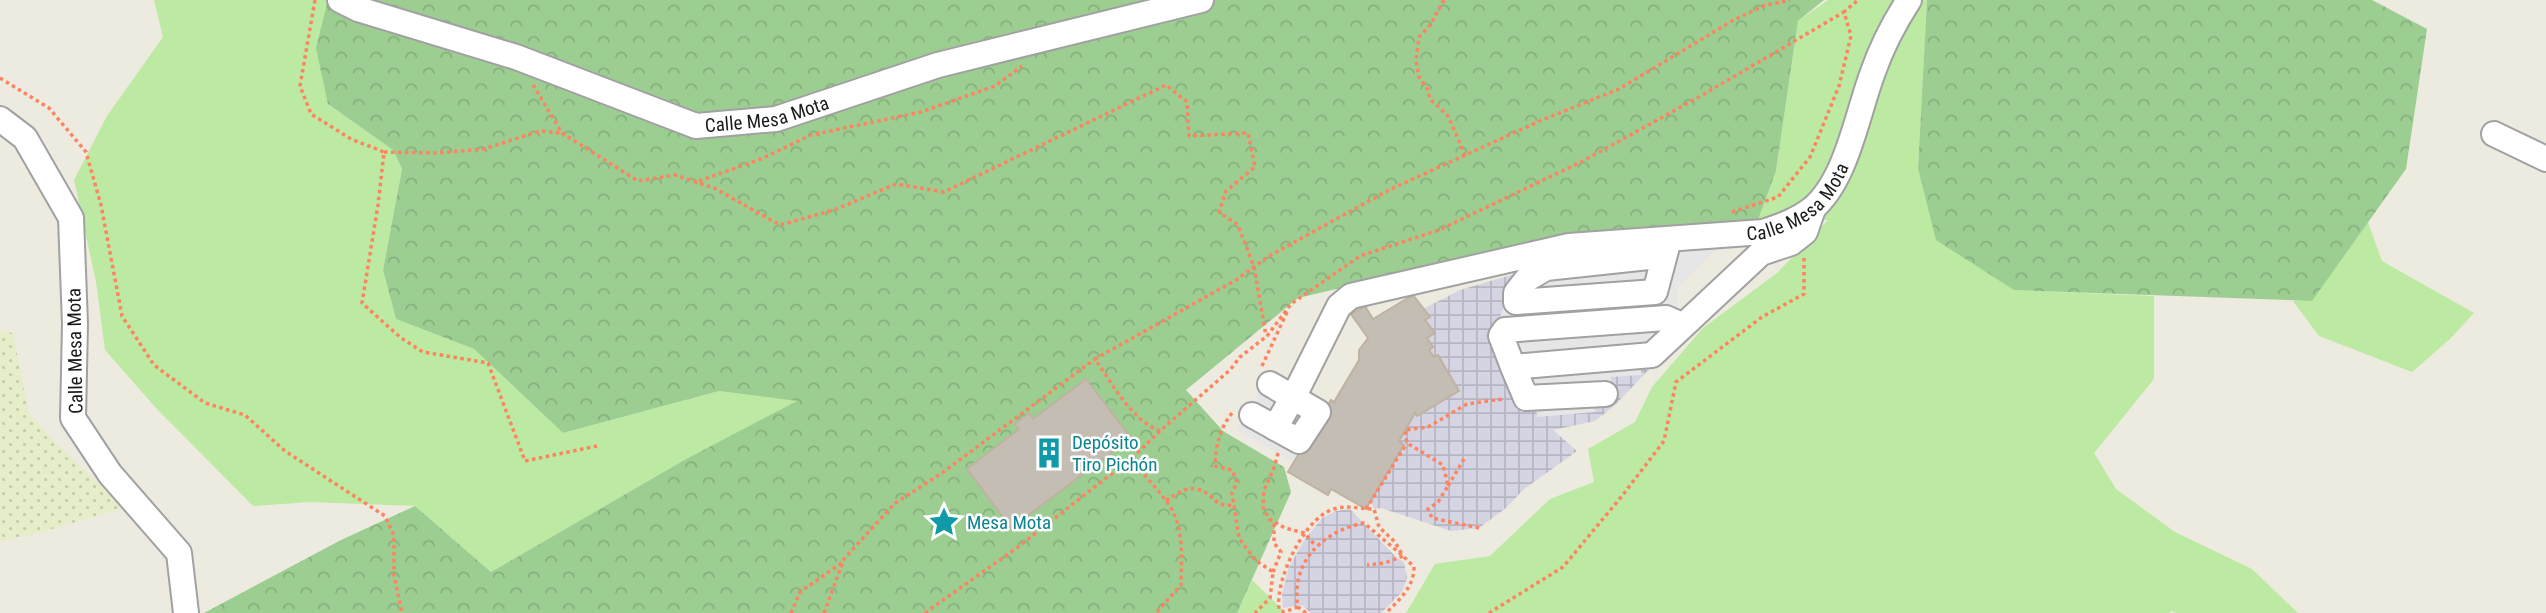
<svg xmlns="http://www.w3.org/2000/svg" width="2546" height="613" font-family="'Roboto Condensed',sans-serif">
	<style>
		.farmland { fill: url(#farmland-dots) }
		.grass { fill: #bceaa2 }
		.forest { fill: url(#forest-crowns) }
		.parking { fill: #e6e6e6 }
		.plaza { fill: url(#plaza-grid) }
		.building { fill: #c4bdb3; stroke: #bfb2a1; stroke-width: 2 }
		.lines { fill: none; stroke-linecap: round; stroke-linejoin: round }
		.minor-casing { stroke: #a1a1a1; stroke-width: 28 }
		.path { stroke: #ff835e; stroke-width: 3.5; stroke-dasharray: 3.5 3.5; stroke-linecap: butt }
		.minor { stroke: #fff; stroke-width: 24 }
		.labels { text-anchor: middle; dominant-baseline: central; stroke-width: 5; stroke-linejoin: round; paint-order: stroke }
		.street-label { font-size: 19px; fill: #1a1a1a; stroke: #fff }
		.culture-label { font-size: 19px; fill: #0d838f; stroke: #fff; text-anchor: start }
	</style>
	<defs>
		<pattern id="farmland-dots" width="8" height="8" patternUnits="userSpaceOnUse" patternTransform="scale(1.75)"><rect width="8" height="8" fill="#e6edc9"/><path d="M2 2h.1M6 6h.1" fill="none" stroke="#c5cbac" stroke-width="1.8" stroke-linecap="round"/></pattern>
		<pattern id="forest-crowns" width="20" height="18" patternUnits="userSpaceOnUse" patternTransform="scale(1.75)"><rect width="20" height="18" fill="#9cce92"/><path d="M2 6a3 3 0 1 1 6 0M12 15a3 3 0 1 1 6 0" fill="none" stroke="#86b07d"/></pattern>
		<pattern id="plaza-grid" width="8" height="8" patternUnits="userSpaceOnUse" patternTransform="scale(1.75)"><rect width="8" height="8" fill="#d5d4e2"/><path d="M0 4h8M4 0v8" fill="none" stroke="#b6b5c1"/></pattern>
	</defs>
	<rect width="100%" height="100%" fill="#edeadf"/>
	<!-- farmland -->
	<polygon class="farmland" points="0,331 13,333 29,414 57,444 124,508 38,533 0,541"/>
	<!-- grass -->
	<g class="grass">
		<polygon points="154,0 328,0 328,104 393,150 402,169 383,270 396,319 474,349 563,433 719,391 799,401 686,459 491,572 415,506 310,502 253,506 156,408 105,350 96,282 74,180 107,116 163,37"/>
		<polygon points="1828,0 1927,0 1918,168 2014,290 2154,296 2154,379 2094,453 2116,489 2175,532 2252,569 2298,613 2177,613 2171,611 2169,613 1406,613 1435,564 1490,556 1550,499 1594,482 1588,449 1635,422 1652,387 1703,328 1777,273 1828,220 1758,220 1776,171 1798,21"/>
		<polygon points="2368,222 2382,261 2474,313 2450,339 2412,372 2319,336 2293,301 2312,300"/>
		<polygon points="1252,580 1286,613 1237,613"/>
	</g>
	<!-- forest -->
	<g class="forest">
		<polygon points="328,0 1824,0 1798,21 1776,171 1758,220 1557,237 1298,298 1186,390 1223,431 1284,467 1291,492 1237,613 204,613 341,540 415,506 491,572 686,459 797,401 719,391 563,433 474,349 396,319 383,270 402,169 393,150 328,104 316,48"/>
		<polygon points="1927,0 2372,0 2427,29 2406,169 2312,301 2014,290 1936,240 1918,168"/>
	</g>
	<!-- parking -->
	<g class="parking">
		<polygon points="1720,245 1677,288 1677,309 1682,325 1641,375 1595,413 1537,417 1493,334 1504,307 1504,294 1521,272 1544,260"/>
		<polygon points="1268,376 1326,408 1294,462 1236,430"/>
	</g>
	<!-- plaza -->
	<g class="plaza">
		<polygon points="1521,272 1504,294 1504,307 1493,334 1536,405 1537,417 1595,412 1595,402 1612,401 1611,377 1641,375 1641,364 1655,363 1615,405 1595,421 1553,430 1577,451 1523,490 1506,508 1479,528 1451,531 1381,508 1374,509 1371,501 1404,445 1399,441 1415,413 1417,416 1434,357 1429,350 1433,347 1427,338 1434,333 1425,320 1430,317 1423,309 1460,290"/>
		<polygon points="1350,509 1397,558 1404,562 1407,578 1402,592 1381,613 1311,613 1302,605 1283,608 1282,594 1289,567 1303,542 1322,518 1336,511"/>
	</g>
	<!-- building -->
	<g class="building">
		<polygon points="1413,295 1430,317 1425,320 1435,333 1427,338 1433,347 1429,350 1434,357 1438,355 1459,391 1417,416 1415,413 1399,441 1404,445 1366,509 1331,489 1328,495 1288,472 1331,400 1334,402 1359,360 1359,350 1368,338 1351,314 1365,306 1373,319"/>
		<polygon points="1086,379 1131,438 1011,528 967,469 1019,429 1015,424 1029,413 1033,419"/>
	</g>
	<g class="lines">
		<!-- minor casing -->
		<g class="minor-casing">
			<g id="minor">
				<path id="s1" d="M340 0 358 9 516 57 696 126 776 119 938 65 1201 0"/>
				<polyline points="0,119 25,138 71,218 75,324 73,418 110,474 179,553 186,613"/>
				<polyline points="2494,134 2546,159"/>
				<polyline points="1658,256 1546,268 1527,279 1516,293 1516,302 1655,292 1669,239"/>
				<polyline points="1682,325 1666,318 1505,330 1501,336 1513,367 1652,355 1761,253 1791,243 1805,232 1812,212"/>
				<polyline points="1513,367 1526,398 1605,394"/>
				<polyline points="1252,415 1299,441 1318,412 1270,384"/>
				<path id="s2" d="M1275 428 1296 392 1339 306 1351 296 1569 246 1763 232C1781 226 1798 220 1812 209 1847 180 1857 114 1873 72 1882 46 1894 23 1909 0"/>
			</g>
		</g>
		<!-- path -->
		<g class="path">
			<polyline points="315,0 300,86 311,114 351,139 384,152 378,205 362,303 401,338 423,352 488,363 525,461 597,446"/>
			<polyline points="1444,0 1430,25 1419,37 1416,61 1419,77 1427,88 1430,99 1448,116 1465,155"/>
			<polyline points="0,78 49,108 86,152 101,205 122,316 154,365 205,403 245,415 285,451 385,516 394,536 394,575 402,613"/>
			<polyline points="533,85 562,133 638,181 675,175 714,188 780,225 834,210 896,184 944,192 1166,85 1187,102 1189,136 1248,133 1255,167 1226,191 1219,212 1238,225 1254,267 1266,336"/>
			<polyline points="384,152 438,153 484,149 540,131 561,133"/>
			<polyline points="699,181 761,159 811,135 921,112 995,86 1022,66"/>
			<polyline points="1732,212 1778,197 1810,157 1839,86 1851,36 1844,12 1858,0"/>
			<polyline points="1262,366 1287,312"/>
			<path d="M1232 413C1219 430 1216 445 1215 466L1232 470 1237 482 1232 493 1239 538 1255 560 1273 572 1270 598 1255 613"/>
			<path d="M1160 431C1131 420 1112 383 1095 359L1236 280 1269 256 1391 189 1542 120 1619 89 1732 21 1763 6 1790 0"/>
			<polyline points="1278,453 1274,468 1264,490 1263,507 1269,519 1285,528 1304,533 1316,546"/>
			<path d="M1133 457C1142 476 1158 488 1169 505 1185 529 1181 558 1181 585L1156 613"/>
			<polyline points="1448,486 1464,459"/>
			<path d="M1166 501C1188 484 1200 484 1219 504L1235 506"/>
			<polyline points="1366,509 1407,443"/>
			<polyline points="1479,528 1432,518 1428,509 1438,502 1448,486 1443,465 1407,443 1405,430 1428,427 1467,404 1503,399"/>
			<polyline points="1273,572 1281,552 1274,543 1274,522"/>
			<path d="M1298 607 1284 612 1279 609C1275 580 1303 521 1331 510 1346 504 1359 509 1374 509L1379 527 1395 542 1403 556 1385 563 1367 565"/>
			<polyline points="791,613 800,592 843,562"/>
			<polyline points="824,613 844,559 894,504 942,473 1095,359"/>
			<polyline points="925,613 1018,547 1133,457 1160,431 1230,370 1240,357 1267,336 1291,304 1360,256 1439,230 1583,161 1699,97 1844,12"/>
			<path d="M1306 613 1298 607C1290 562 1323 531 1364 523L1403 556 1414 567C1414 587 1399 600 1386 613"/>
			<polyline points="1489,613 1563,567 1622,496 1664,441 1676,382 1762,317 1804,294 1804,258"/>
		</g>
		<!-- minor -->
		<use href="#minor" class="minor"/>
	</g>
	<!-- icons -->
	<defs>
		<g id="building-bare" transform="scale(2.415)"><path d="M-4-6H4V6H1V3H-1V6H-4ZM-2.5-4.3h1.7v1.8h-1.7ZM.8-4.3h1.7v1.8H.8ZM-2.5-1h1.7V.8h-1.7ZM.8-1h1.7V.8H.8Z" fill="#0f9aa8" stroke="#fff" stroke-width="2.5" paint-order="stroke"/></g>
		<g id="sight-bare" transform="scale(2.415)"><path d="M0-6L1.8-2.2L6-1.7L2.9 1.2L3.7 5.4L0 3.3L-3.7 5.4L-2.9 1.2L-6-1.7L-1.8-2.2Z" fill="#0f9aa8" stroke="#fff" stroke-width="2.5" paint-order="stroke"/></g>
	</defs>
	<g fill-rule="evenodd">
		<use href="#building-bare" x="1049" y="453"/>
		<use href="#sight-bare" x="944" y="522"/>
	</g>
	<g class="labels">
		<!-- street labels -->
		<g class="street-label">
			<text stroke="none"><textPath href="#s1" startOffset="450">Calle Mesa Mota</textPath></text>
			<text stroke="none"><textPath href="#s2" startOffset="618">Calle Mesa Mota</textPath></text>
			<text transform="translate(75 351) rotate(-91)">Calle Mesa Mota</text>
		</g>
		<!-- culture labels -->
		<g class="culture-label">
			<text x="1072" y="442">Depósito<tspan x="1072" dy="22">Tiro Pichón</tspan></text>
			<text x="967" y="522">Mesa Mota</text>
		</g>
	</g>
</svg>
